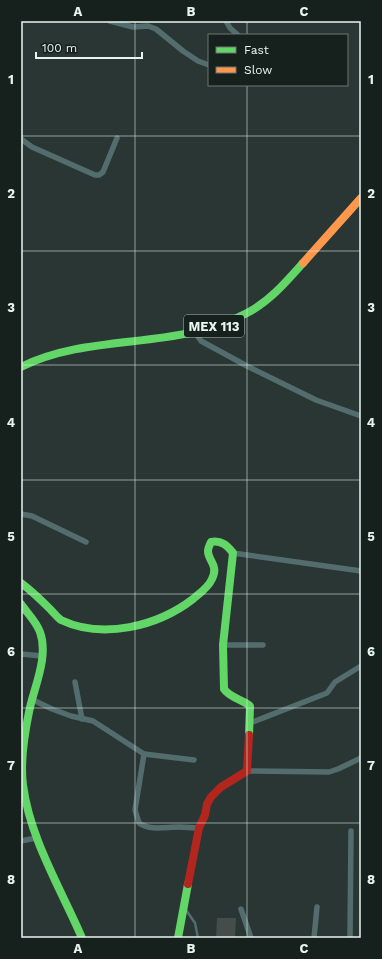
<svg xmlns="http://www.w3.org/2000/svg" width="382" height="959" font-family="'Work Sans',sans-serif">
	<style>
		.building { fill: #444d49 }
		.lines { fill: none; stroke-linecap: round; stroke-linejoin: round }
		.lane { stroke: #536d6e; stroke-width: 2.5 }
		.street { stroke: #536d6e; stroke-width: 5.5 }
		.fast { stroke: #63d668; stroke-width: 8 }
		.slow { stroke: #ff974d; stroke-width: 8 }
		.jam { stroke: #b3261e; stroke-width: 8 }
		.grid { fill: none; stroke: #e7f5f1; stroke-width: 1; stroke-opacity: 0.55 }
		.labels { text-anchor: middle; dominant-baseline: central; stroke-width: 3.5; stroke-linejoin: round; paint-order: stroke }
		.shield { fill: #16211e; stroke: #a8b5b2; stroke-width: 1 }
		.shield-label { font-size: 13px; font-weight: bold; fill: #e7f5f1 }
		.neatline { fill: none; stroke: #e7f5f1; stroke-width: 1.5 }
		.grid-label { font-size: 13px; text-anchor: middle; font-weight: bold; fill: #e7f5f1 }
	</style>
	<rect width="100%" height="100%" fill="#2a3633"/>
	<!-- building -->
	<polygon class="building" points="217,918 236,918 235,938 216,938"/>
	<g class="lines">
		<!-- lane -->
		<polyline class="lane" points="186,910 195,923 198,938"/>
		<!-- street -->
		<g class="street">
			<polyline points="110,21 133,27 148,26 156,29 183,51 198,61 209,65"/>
			<polyline points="226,21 230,28 238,35"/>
			<polyline points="21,139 32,147 95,175 99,175 103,172 117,138"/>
			<polyline points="195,332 201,341 247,366 316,400 361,416"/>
			<polyline points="21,514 32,516 86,542"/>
			<polyline points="233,553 361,571"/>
			<polyline points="223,645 263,645"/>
			<polyline points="21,654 42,656"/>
			<polyline points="75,682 82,719"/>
			<path d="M31 699 52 709 71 716 93 721 144 754 135 810 139 823C150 831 166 827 179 827 186 827 192 828 199 828"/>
			<polyline points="250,723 327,693 335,682 361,666"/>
			<polyline points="144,754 194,760"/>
			<polyline points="247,771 329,772 338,769 361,758"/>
			<polyline points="21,841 36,838"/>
			<polyline points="241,909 251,938"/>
			<polyline points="314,938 317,907"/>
			<polyline points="350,938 351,831"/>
		</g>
		<!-- fast -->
		<g class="fast">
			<path d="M21 367C91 332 177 351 247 313 269 302 287 281 303 263"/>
			<path d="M21 583C32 591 41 600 50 609 54 613 57 617 61 620 103 640 158 626 193 599 200 593 208 588 212 579 219 565 208 561 208 551 208 548 210 544 211 542 221 540 227 545 233 553L223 645 224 689C230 698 242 699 250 706L249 735"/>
			<path d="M21 604C27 613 36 621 40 632 49 657 34 687 29 712 24 736 20 761 23 785 30 839 61 889 82 938"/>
			<polyline points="178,938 188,884"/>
		</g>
		<!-- slow -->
		<polyline class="slow" points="303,263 361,198"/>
		<!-- jam -->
		<polyline class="jam" points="188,884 199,828 205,815 207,804 211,797 221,787 247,771 249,735"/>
	</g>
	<!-- grid -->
	<path class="grid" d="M135 21V938M247 21V35M247 85V938M21 136H361M21 251H361M21 365H361M21 480H361M21 594H361M21 708H361M21 823H361"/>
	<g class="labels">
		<!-- shield labels -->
		<rect class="shield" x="184" y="315" width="60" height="22" rx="3"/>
		<g class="shield-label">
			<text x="214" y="326">MEX 113</text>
		</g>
	</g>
	<!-- border -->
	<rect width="382" height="959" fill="none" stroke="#16211e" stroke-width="44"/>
	<!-- legend -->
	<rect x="208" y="34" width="140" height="52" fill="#16211e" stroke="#6a7672"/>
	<rect x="216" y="47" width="20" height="6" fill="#63d668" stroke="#6a7672"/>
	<text x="244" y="54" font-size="12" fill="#e7f5f1">Fast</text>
	<rect x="216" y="67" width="20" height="6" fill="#ff974d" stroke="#6a7672"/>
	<text x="244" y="74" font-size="12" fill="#e7f5f1">Slow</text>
	<!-- scale -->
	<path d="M36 52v6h106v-6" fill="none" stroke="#e7f5f1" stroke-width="2"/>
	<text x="42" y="52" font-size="12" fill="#e7f5f1" stroke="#16211e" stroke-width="3" paint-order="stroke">100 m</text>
	<rect x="22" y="22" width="338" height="915" class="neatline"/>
	<g class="grid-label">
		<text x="78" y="16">A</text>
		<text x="191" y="16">B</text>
		<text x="304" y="16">C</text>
		<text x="11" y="84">1</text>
		<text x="371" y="84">1</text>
		<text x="11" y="198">2</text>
		<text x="371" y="198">2</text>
		<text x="11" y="312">3</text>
		<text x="371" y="312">3</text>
		<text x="11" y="427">4</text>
		<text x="371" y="427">4</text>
		<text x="11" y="541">5</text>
		<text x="371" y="541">5</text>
		<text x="11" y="656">6</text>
		<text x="371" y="656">6</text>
		<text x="11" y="770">7</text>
		<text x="371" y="770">7</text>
		<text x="11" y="884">8</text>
		<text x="371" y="884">8</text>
		<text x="78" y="953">A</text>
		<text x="191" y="953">B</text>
		<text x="304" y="953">C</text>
	</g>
</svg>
